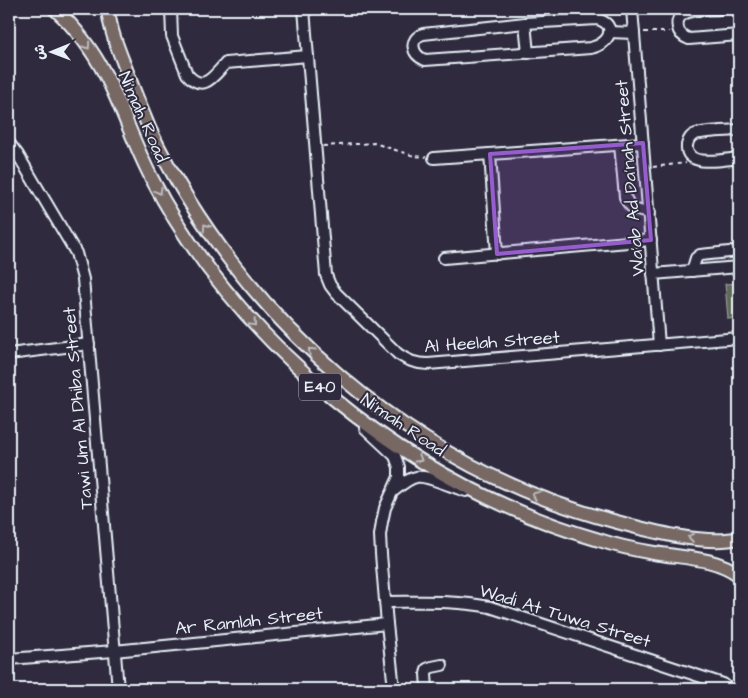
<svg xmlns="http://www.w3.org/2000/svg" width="748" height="698" font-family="'Architects Daughter','Playpen Sans Arabic',sans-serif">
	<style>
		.green { fill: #616759; stroke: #a4aca8 }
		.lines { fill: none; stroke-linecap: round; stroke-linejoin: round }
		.minor-casing { stroke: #e8f1f8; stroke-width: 14 }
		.major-casing { stroke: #e8f1f8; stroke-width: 16 }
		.path { stroke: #e8f1f8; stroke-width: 2; stroke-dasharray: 4 4; stroke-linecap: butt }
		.minor { stroke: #2f2a3d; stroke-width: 10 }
		.major { stroke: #776864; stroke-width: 12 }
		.oneway { stroke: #bbbabd }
		.marked { fill: #965dcd; fill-opacity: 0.2; stroke: #965dcd; stroke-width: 4; stroke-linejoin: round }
		.labels { text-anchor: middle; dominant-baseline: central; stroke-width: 4; stroke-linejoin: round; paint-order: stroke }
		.shield { fill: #2f2a3d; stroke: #b0b5c0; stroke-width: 1 }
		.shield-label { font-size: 16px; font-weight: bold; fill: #e8f1f8 }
		.street-label { font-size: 18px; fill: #e8f1f8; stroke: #2f2a3d }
	</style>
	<rect width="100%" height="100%" fill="#2f2a3d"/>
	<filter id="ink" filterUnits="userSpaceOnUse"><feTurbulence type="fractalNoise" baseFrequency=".02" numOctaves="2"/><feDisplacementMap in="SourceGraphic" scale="10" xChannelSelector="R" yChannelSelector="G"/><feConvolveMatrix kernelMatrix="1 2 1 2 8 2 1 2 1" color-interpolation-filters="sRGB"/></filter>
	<g filter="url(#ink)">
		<!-- green -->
		<polygon class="green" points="739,283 739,318 728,319 725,284"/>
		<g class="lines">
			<!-- minor casing -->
			<g class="minor-casing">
				<g id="minor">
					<path d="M171 9 172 36 187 74C204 94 214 75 226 63L308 56"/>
					<path d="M304 9 326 275 330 285 336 293 398 354C408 361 416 364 428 364L739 338"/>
					<polyline points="632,9 659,345"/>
					<path d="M719 9C706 10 673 7 678 28 679 34 684 37 689 39L739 35"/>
					<path d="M597 19C619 25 609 44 591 48L425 60C411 54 409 39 423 34L525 23Z"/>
					<polyline points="525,23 528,53"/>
					<polyline points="609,32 634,33"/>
					<path d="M739 130C728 131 706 131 696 134 691 135 688 140 687 145 684 169 726 159 739 158"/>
					<polyline points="9,143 18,155 76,253 83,279 118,689"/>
					<path d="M620 145 625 197C630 209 637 211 649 213"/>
					<polyline points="490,154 497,254"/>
					<polyline points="434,158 643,143"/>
					<polyline points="444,258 651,240"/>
					<polyline points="692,271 696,258 700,255 739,251"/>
					<polyline points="653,274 739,267"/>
					<polyline points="9,354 89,344"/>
					<polyline points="365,428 395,456 399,467 399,477 385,508 382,522 380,535 381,554 387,624 394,689"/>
					<path d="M395 490C415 473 419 474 443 483 451 486 458 488 466 491"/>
					<path d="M386 602C421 602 455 600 490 607L717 682 723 684 729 689"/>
					<polyline points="9,659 114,651 387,624"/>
					<polyline points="427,689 426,674 427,669 432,667 442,665"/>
				</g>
			</g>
			<!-- major casing -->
			<g class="major-casing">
				<g id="major">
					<path d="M55 9C76 28 93 51 106 76 123 109 134 145 152 179 196 264 259 336 333 398 411 462 502 512 599 540 617 546 636 550 654 553 683 558 715 557 739 575"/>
					<path d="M108 9C110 31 119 51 127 72 134 92 142 111 150 130 241 319 413 469 617 522 650 531 706 546 739 538"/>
				</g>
			</g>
			<!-- path -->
			<g class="path">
				<polyline points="644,32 669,32"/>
				<polyline points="323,146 374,143 414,156 426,157"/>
				<polyline points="653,167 686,163"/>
			</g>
			<!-- minor -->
			<use href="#minor" class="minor"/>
			<!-- major -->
			<use href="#major" class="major"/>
		</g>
		<!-- one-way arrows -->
		<defs><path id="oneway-chevron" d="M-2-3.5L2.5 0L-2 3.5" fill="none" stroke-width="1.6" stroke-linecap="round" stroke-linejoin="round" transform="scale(1.25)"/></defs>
		<g class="oneway">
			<use href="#oneway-chevron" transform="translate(87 46) rotate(55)"/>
			<use href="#oneway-chevron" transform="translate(159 191) rotate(61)"/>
			<use href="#oneway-chevron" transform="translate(206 227) rotate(-125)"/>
			<use href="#oneway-chevron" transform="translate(253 323) rotate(47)"/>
			<use href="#oneway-chevron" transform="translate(311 351) rotate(-136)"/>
			<use href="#oneway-chevron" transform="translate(419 459) rotate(32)"/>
			<use href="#oneway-chevron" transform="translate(535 495) rotate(-158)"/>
			<use href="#oneway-chevron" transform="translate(691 537) rotate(-172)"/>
		</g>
	</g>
	<!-- marked area -->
	<path class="marked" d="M643 143 651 240 497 254 490 154Z"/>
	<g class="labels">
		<!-- shield labels -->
		<rect class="shield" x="299" y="373.5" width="42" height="27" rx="4"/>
		<g class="shield-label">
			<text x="320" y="387">E40</text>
		</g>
		<!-- street labels -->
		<g class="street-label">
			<text transform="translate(143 117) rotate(66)">Ni'mah Road</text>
			<text transform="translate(630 178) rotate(-95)">Wa'ab Ad Da'nah Street</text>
			<text transform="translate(492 342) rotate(-4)">Al Heelah Street</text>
			<text transform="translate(78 408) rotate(-95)">Tawi Um Al Dhiba Street</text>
			<text transform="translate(403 425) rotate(34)">Ni'mah Road</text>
			<text transform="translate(565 616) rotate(17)">Wadi At Tuwa Street</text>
			<text transform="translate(249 621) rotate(-6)">Ar Ramlah Street</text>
		</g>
	</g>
	<!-- margin -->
	<rect width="748" height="698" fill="none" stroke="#2f2a3d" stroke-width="30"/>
	<rect x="15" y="15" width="718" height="668" fill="none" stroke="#e8f1f8" stroke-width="2" filter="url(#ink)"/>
	<!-- north arrow -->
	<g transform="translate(52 52) rotate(269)" stroke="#2f2a3d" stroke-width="4" paint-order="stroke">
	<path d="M0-4L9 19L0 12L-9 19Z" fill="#e8f1f8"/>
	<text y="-8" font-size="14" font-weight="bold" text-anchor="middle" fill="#e8f1f8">ش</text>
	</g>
</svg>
